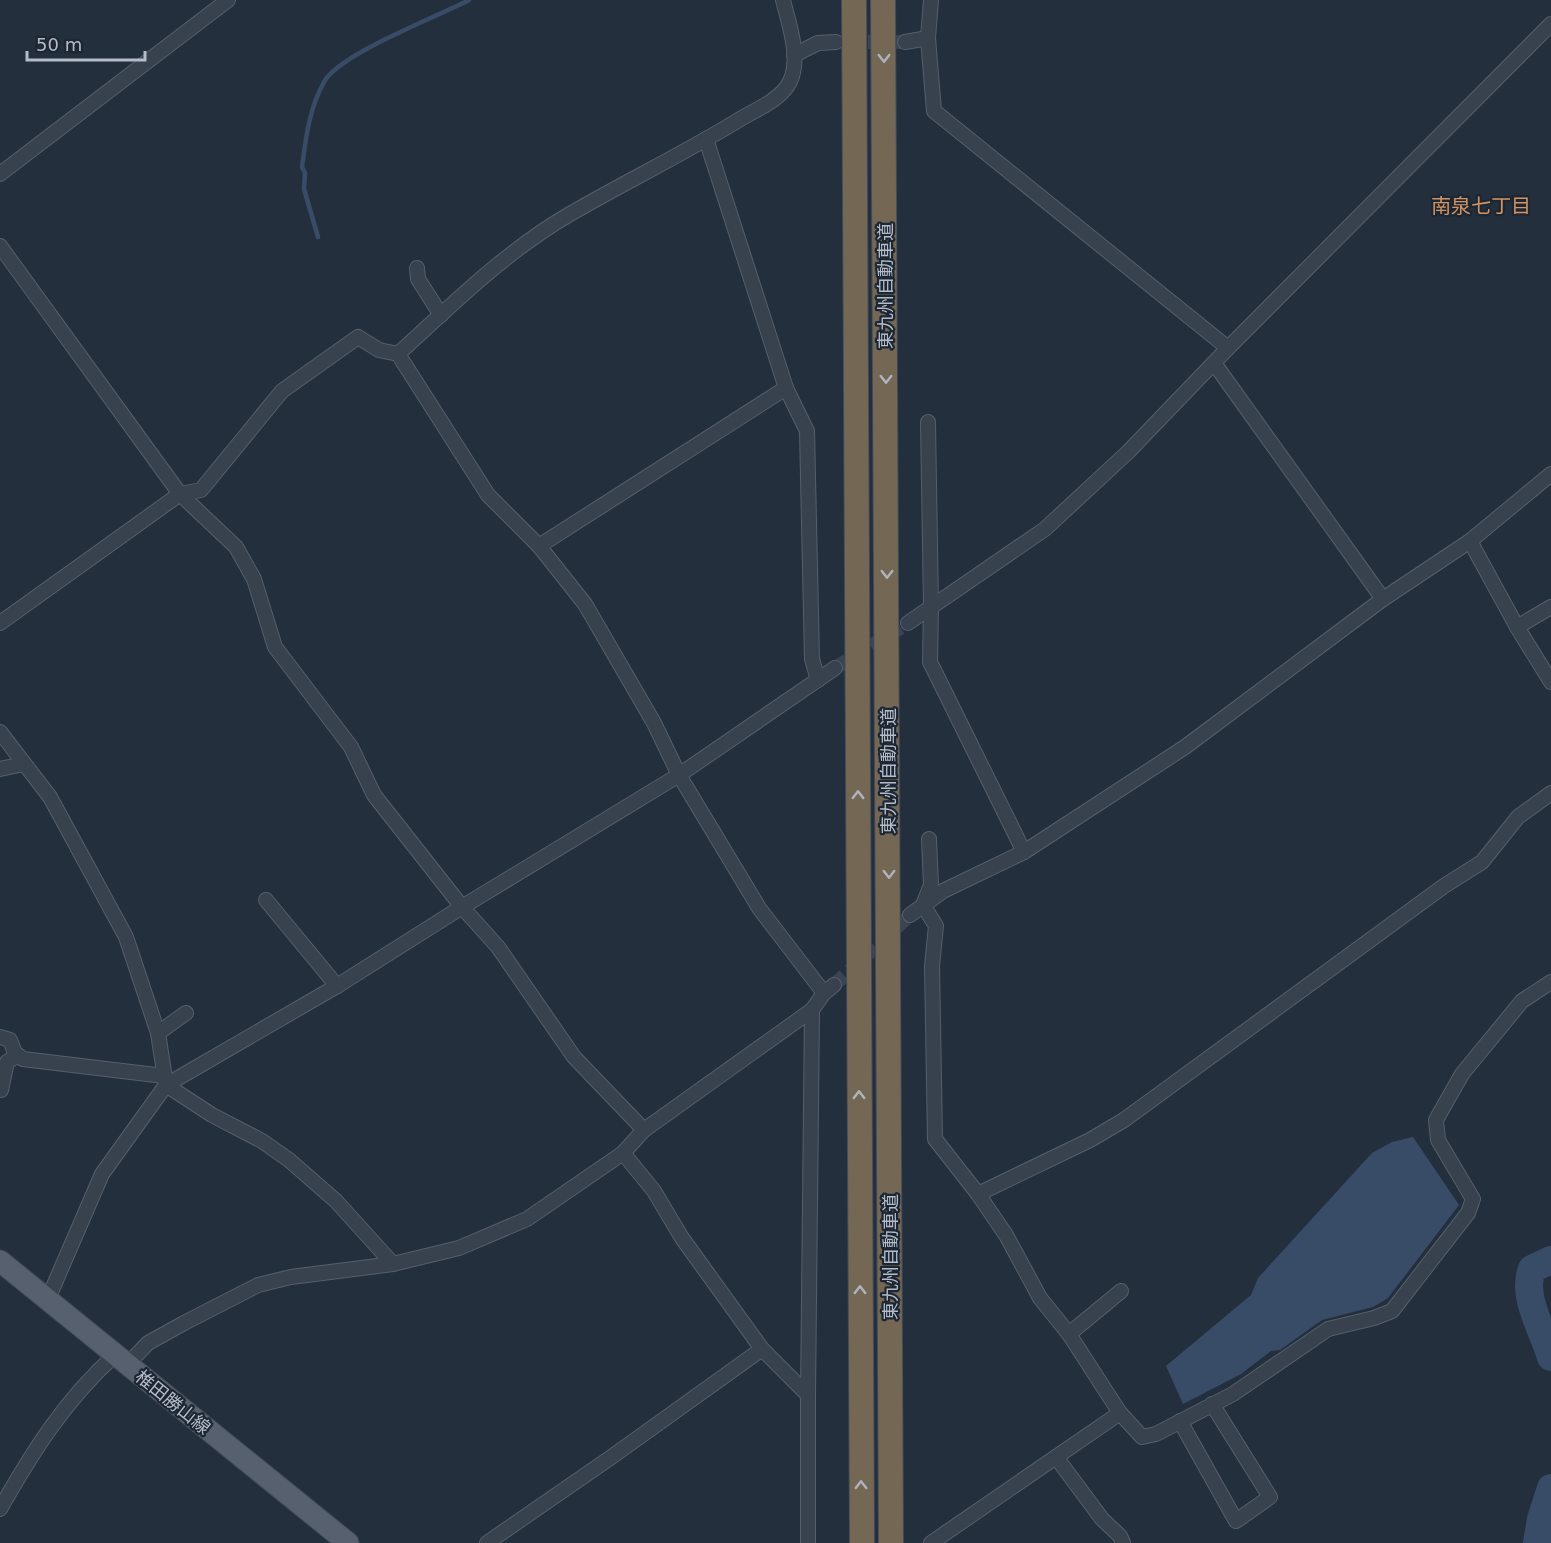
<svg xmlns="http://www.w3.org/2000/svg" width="1551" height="1543" font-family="'DejaVu Sans','Noto Sans JP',sans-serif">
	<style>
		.water { fill: #394c67 }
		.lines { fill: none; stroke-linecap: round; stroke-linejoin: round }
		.stream { stroke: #394c67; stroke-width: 4.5 }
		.river { stroke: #394c67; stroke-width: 28 }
		.street-tunnel { stroke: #3a4453; stroke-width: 14; stroke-dasharray: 14 7; stroke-linecap: butt }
		.street-casing { stroke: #565f6c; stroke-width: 16 }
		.primary-casing { stroke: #414a57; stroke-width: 23 }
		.highway-casing { stroke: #434c59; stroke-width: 26 }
		.street { stroke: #38414e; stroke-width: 14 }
		.primary { stroke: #56606e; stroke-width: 21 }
		.highway { stroke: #746855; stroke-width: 24 }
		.oneway { stroke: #aeb4bd }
		.labels { text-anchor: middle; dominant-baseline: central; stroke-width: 4.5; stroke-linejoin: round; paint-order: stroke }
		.street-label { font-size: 18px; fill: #b4bcc9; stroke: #1d2633 }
		.neighbourhood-label { font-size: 20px; fill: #d59563; stroke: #1d2633 }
	</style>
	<rect width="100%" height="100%" fill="#242f3e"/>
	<!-- water -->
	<polygon class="water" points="1413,1137 1459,1205 1388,1298 1373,1307 1322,1320 1280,1350 1271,1351 1241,1374 1183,1404 1166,1366 1251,1295 1258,1278 1372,1153 1392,1142"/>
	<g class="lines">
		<!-- stream -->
		<path class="stream" d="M318 237 304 189 305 173 302 167C306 137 309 109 324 82 339 54 437 17 469 0"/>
		<!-- river -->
		<g class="river">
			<path d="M1551 1260 1532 1269C1521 1296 1543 1330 1551 1357"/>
			<polyline points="1537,1543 1541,1519 1551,1488"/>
		</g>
		<!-- street-tunnel -->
		<g class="street-tunnel">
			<polyline points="847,42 905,42"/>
			<polyline points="835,668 908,623"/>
			<polyline points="834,985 910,915"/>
		</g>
		<!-- street casing -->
		<g class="street-casing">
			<g id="street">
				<polyline points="931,0 928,38 934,111 1228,348"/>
				<polyline points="905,42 928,38"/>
				<polyline points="794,55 818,43 836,42"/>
				<polyline points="706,139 786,388 807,431 812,659 818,680"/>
				<polyline points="0,174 228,0"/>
				<polyline points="0,246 180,494 236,547 254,579 275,647 351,747 374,795 462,907 498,947 574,1057 644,1130"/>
				<polyline points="417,268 418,279 441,315"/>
				<path d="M398 354C453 304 506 251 570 214 625 182 683 154 737 121 753 111 774 103 786 88 804 65 789 25 783 0"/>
				<polyline points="1214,363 1383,599"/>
				<polyline points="928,422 931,607 930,662 1024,852"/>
				<polyline points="1470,541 1517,627 1551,682"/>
				<polyline points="539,546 786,388"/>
				<polyline points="0,623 180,494 201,490 282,391 358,337 379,350 398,354 488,495 539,546 585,604 654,723 679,775 759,908 824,993"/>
				<polyline points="908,623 1045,529 1128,452 1228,348 1551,24"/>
				<polyline points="1517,627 1551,607"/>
				<polyline points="0,732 50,797 126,937 158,1033 166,1085 212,1115 262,1141 289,1160 336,1201 393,1264"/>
				<polyline points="0,769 24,764"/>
				<polyline points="929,839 931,885 923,905 936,926 932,966 935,1139 978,1194 1006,1235 1040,1298 1069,1334 1120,1413"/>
				<polyline points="266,900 337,986"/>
				<polyline points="910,915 943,891 1024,852 1185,747 1383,599 1470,541 1551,474"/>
				<polyline points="158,1033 186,1013"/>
				<polyline points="0,1037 10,1040 15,1053 23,1059 164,1076"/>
				<polyline points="1,1090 7,1062 18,1055"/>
				<polyline points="623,1153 654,1191 682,1238 762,1349 808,1395"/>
				<polyline points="978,1194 1090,1140 1124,1120 1444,886 1482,862 1518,817 1551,793"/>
				<polyline points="48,1299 102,1174 166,1085 337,986 462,907 679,775 835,668"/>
				<polyline points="1069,1334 1121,1291"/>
				<polyline points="127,1365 148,1343 184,1323 258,1285 291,1277 393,1264 459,1248 527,1219 623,1153 644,1130 812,1010 824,993 834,985"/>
				<polyline points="1180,1421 1236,1521 1270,1497 1212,1404"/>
				<polyline points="1056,1457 1102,1519 1120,1536 1123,1543"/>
				<path d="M0 1509C33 1451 65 1400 115 1355"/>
				<polyline points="487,1543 610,1458 762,1349"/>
				<polyline points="808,1543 808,1395 812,1010"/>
				<polyline points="931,1543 1120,1413 1142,1437 1156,1434 1233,1394 1328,1329 1374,1318 1392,1311 1468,1213 1473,1199 1438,1140 1436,1120 1462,1074 1522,1001 1551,982"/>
			</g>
		</g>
		<!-- primary casing -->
		<g class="primary-casing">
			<polyline id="primary" points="0,1261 348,1543"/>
		</g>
		<!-- highway casing -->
		<g class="highway-casing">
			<g id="highway">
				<polyline points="854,0 862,1543"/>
				<polyline points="883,0 891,1543"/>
			</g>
		</g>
		<!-- street -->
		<use href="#street" class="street"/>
		<!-- primary -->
		<use href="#primary" class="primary"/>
		<!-- highway -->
		<use href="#highway" class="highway"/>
	</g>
	<!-- one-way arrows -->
	<defs><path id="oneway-chevron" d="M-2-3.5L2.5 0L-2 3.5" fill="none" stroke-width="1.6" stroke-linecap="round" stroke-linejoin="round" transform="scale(1.5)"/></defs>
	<g class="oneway">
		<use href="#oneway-chevron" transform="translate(884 58) rotate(89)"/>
		<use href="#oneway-chevron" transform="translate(886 379) rotate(90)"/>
		<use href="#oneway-chevron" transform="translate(887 574) rotate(90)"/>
		<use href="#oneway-chevron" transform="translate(858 795) rotate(-90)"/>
		<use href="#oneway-chevron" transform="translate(889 874) rotate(90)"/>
		<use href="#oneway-chevron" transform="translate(859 1095) rotate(-90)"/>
		<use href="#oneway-chevron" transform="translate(860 1290) rotate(-90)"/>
		<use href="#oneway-chevron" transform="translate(861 1485) rotate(-90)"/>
	</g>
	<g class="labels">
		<!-- street labels -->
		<g class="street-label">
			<text transform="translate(885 286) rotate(-90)">東九州自動車道</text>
			<text transform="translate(888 771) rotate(-90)">東九州自動車道</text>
			<text transform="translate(890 1257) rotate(-90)">東九州自動車道</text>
			<text transform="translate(173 1402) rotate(39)">椎田勝山線</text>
		</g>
		<!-- neighbourhood labels -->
		<g class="neighbourhood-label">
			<text x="1481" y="206">南泉七丁目</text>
		</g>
	</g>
	<!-- scale -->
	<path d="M27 51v9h118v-9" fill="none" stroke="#b4bcc9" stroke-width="3"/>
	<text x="36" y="51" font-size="18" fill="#b4bcc9" stroke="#1d2633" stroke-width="4.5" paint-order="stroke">50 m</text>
</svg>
